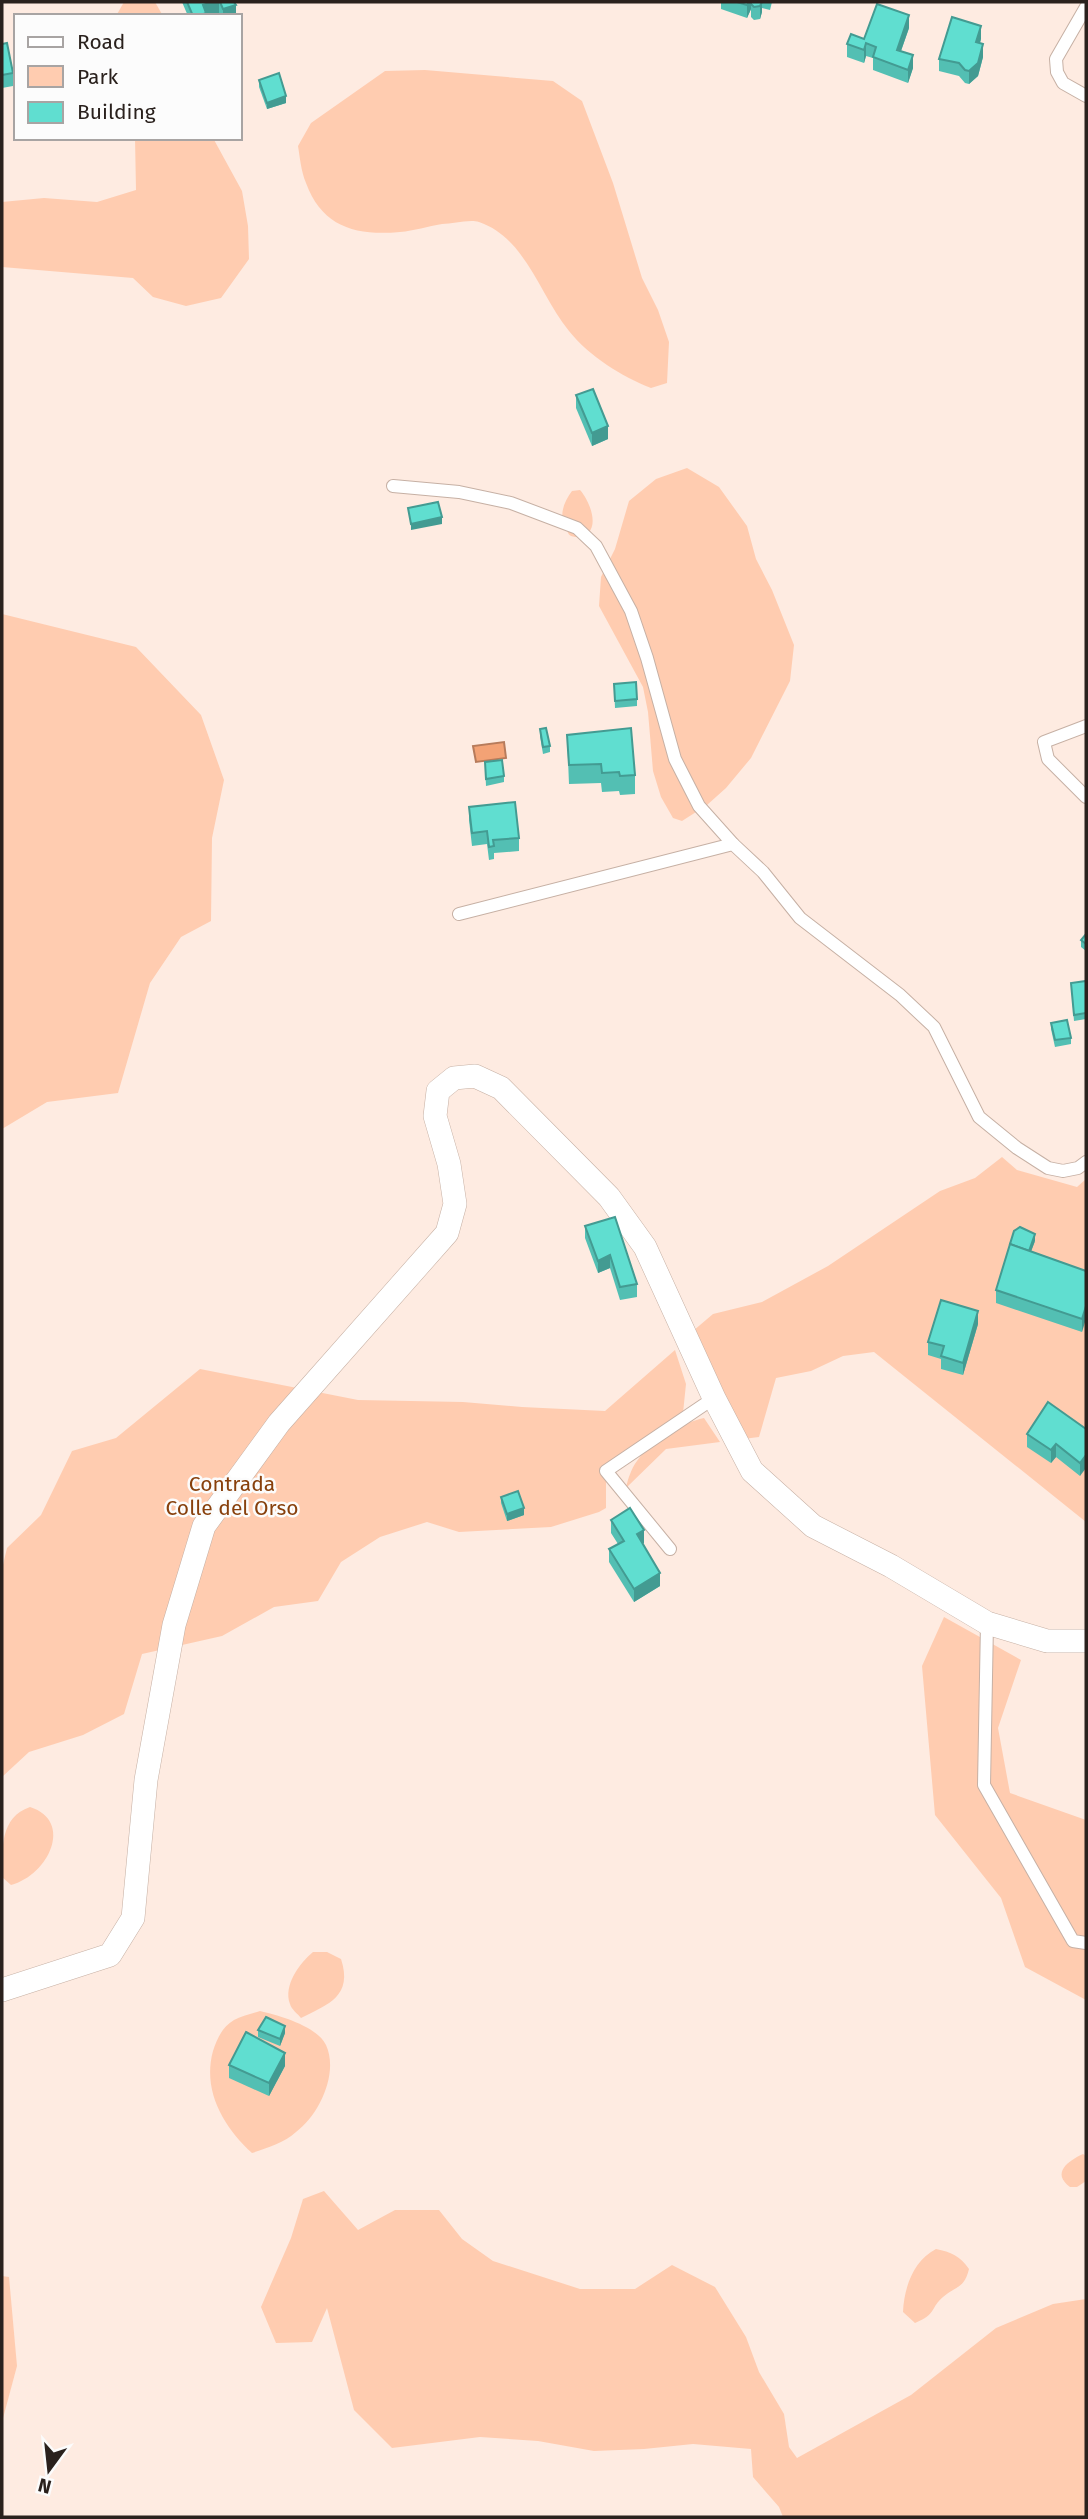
<svg xmlns="http://www.w3.org/2000/svg" width="1088" height="2519" font-family="'Fira Sans',sans-serif">
	<style>
		.green { fill: #ffccb0 }
		.water { fill: #f3a275; stroke: #b77b5b; stroke-width: 2 }
		.lines { fill: none; stroke-linecap: round; stroke-linejoin: round }
		.service-casing { stroke: #c6b0a4; stroke-width: 14 }
		.minor-casing { stroke: #c6b0a4; stroke-width: 24 }
		.service { stroke: #fff; stroke-width: 12 }
		.minor { stroke: #fff; stroke-width: 23 }
		.wall { fill: #53bfb3 }
		.shaded-wall { fill: #439b92 }
		.building { fill: #60ded0; stroke: #439b92; stroke-width: 2 }
		.labels { text-anchor: middle; dominant-baseline: central; stroke-width: 5; stroke-linejoin: round; paint-order: stroke }
		.park-label { font-size: 21px; fill: #88400c; stroke: #fcfcfc }
	</style>
	<rect width="100%" height="100%" fill="#feebe1"/>
	<!-- green -->
	<g class="green">
		<polygon points="124,2 155,2 163,16 116,16"/>
		<path d="M425 70 553 81 582 101 613 183 642 278 658 310 669 342 667 383 651 388C621 376 590 357 569 331 540 296 526 238 479 222 469 219 453 224 442 224 428 226 414 231 400 232 356 236 322 227 306 183 301 171 300 158 298 146L311 123 385 71Z"/>
		<polygon points="135,138 213,138 242,191 248,226 249,259 221,298 186,306 153,297 133,278 2,267 2,202 44,198 97,202 136,190"/>
		<polygon points="687,468 719,487 747,526 756,559 772,590 794,645 790,681 751,758 726,788 707,805 682,821 673,818 661,797 653,771 648,712 643,687 599,606 601,577 615,549 629,501 656,479"/>
		<path d="M580 490C591 502 604 537 575 537 570 536 569 535 567 531 558 517 563 503 572 491Z"/>
		<polygon points="2,614 136,647 201,715 224,780 212,838 211,921 181,937 150,983 118,1093 47,1102 2,1129"/>
		<polygon points="1002,1157 1017,1170 1077,1187 1086,1179 1086,1522 874,1352 843,1356 811,1371 776,1378 759,1437 743,1439 693,1331 713,1314 762,1302 828,1266 940,1191 975,1178"/>
		<polygon points="675,1350 686,1384 683,1413 606,1467 606,1508 599,1512 551,1527 459,1532 427,1522 380,1537 341,1562 318,1601 274,1607 222,1636 142,1654 124,1714 83,1735 29,1752 2,1777 2,1569 7,1548 41,1515 72,1451 116,1438 200,1369 358,1400 463,1402 522,1407 605,1411"/>
		<path d="M704 1418 720 1442 666 1449 626 1488C628 1479 631 1469 637 1461 651 1441 681 1423 704 1418Z"/>
		<polygon points="944,1617 1021,1660 998,1728 1010,1793 1086,1820 1086,2000 1025,1967 1001,1898 935,1815 922,1666"/>
		<path d="M30 1807C74 1821 49 1875 11 1885L2 1877C2 1849 0 1817 30 1807Z"/>
		<path d="M313 1952H327L341 1959C353 1996 329 2004 301 2018 298 2014 291 2009 290 2004 283 1985 300 1963 313 1952Z"/>
		<path d="M260 2011C278 2015 317 2026 326 2045 339 2073 319 2115 296 2132 284 2143 267 2148 252 2153 224 2127 202 2091 213 2051 217 2039 222 2027 234 2020 241 2016 251 2014 260 2011Z"/>
		<path d="M1083 2154 1086 2156V2181L1077 2187H1070C1051 2173 1068 2161 1083 2154Z"/>
		<polygon points="324,2191 358,2230 395,2210 439,2210 462,2239 493,2261 580,2289 635,2289 672,2265 715,2287 746,2337 759,2372 784,2414 789,2447 797,2458 911,2395 996,2328 1053,2304 1086,2299 1086,2517 783,2517 779,2507 753,2477 751,2449 693,2444 644,2449 594,2451 538,2441 480,2437 392,2448 354,2410 327,2308 312,2342 276,2343 261,2307 291,2238 303,2199"/>
		<path d="M936 2249C951 2252 960 2256 969 2269 964 2289 957 2285 943 2297 930 2308 937 2314 915 2323L903 2312C904 2287 914 2260 936 2249Z"/>
		<polygon points="2,2276 9,2277 17,2366 2,2422"/>
	</g>
	<!-- water -->
	<polygon class="water" points="504,742 506,758 476,762 473,746"/>
	<g class="lines">
		<!-- service casing -->
		<g class="service-casing">
			<g id="service">
				<polyline points="1086,7 1056,59 1057,72 1063,83 1086,96"/>
				<polyline points="393,486 459,492 511,503 577,528 596,546 631,611 647,658 675,759 699,806 733,844"/>
				<polyline points="1086,726 1044,742 1048,759 1086,797"/>
				<polyline points="459,914 733,844 763,872 800,918 900,995 934,1027 979,1117 1017,1148 1048,1168 1063,1171 1078,1168 1086,1162"/>
				<polyline points="670,1549 606,1471 714,1398"/>
				<polyline points="987,1623 984,1785 1073,1941 1086,1943"/>
			</g>
		</g>
		<!-- minor casing -->
		<g class="minor-casing">
			<polyline id="minor" points="2,1990 110,1955 133,1918 146,1780 174,1625 204,1526 279,1423 447,1233 455,1204 449,1164 435,1116 438,1091 454,1078 475,1076 501,1088 609,1197 645,1247 714,1398 752,1471 813,1526 891,1566 987,1623 1047,1641 1086,1641"/>
		</g>
		<!-- service -->
		<use href="#service" class="service"/>
		<!-- minor -->
		<use href="#minor" class="minor"/>
	</g>
	<!-- wall -->
	<g class="wall">
		<polygon points="182,2 234,2 236,16 221,16 219,13 210,16 188,16"/>
		<polygon points="721,2 772,2 770,10 762,8 762,12 760,19 754,20 751,17 751,9 747,18 721,9"/>
		<polygon points="909,28 901,51 913,68 908,83 873,70 873,58 866,56 864,63 847,57 847,44"/>
		<polygon points="981,39 980,43 983,57 978,76 969,84 965,83 959,76 939,71 939,59"/>
		<polygon points="2,44 13,73 13,86 2,88"/>
		<polygon points="259,80 286,103 267,109 259,87"/>
		<polygon points="576,395 608,439 592,446 576,408"/>
		<polygon points="614,684 637,699 637,706 615,708"/>
		<polygon points="540,729 550,746 550,752 543,754 540,736"/>
		<polygon points="567,735 635,775 635,794 620,795 619,791 602,792 601,783 569,784"/>
		<polygon points="485,762 504,776 504,782 486,786"/>
		<polygon points="469,807 519,838 519,851 494,853 494,859 489,860 487,844 472,846 469,820"/>
		<polygon points="1086,934 1086,951 1081,947 1081,940"/>
		<polygon points="1086,975 1086,1019 1074,1021 1071,983 1086,981"/>
		<polygon points="1051,1023 1071,1038 1071,1044 1055,1047 1051,1029"/>
		<polygon points="585,1226 637,1284 637,1297 620,1300 610,1268 598,1273 585,1238"/>
		<polygon points="1035,1241 1031,1251 1086,1271 1082,1332 996,1303 996,1290"/>
		<polygon points="978,1324 963,1375 941,1369 941,1359 928,1355 928,1342"/>
		<polygon points="1086,1429 1080,1476 1056,1457 1051,1463 1027,1447 1027,1434"/>
		<polygon points="501,1497 524,1515 507,1521 501,1503"/>
		<polygon points="611,1520 644,1543 642,1544 660,1586 634,1602 609,1562 609,1549 618,1544 611,1533"/>
		<polygon points="258,2030 285,2033 280,2046 258,2037"/>
		<polygon points="229,2065 285,2066 269,2096 229,2078"/>
	</g>
	<!-- shaded-wall -->
	<g class="shaded-wall">
		<polygon points="213,2 219,2 219,13 210,16 199,16 203,5"/>
		<polygon points="749,2 751,2 751,9 747,18 747,5"/>
		<polygon points="762,2 762,12 760,19 760,6"/>
		<polygon points="236,5 236,16 223,16 223,9"/>
		<polygon points="909,15 909,28 897,62 897,50"/>
		<polygon points="981,26 981,39 976,55 976,42"/>
		<polygon points="866,43 866,56 864,63 864,50"/>
		<polygon points="983,44 983,57 978,76 969,84 969,71"/>
		<polygon points="913,55 913,68 908,83 908,70"/>
		<polygon points="286,96 286,103 267,109 267,103"/>
		<polygon points="608,426 608,439 592,446 592,433"/>
		<polygon points="442,517 442,524 411,530 411,524"/>
		<polygon points="1035,1234 1035,1241 1029,1257 1029,1251"/>
		<polygon points="610,1255 610,1268 598,1273 598,1261"/>
		<polygon points="1086,1306 1086,1319 1082,1332 1082,1319"/>
		<polygon points="978,1311 978,1324 963,1375 963,1363"/>
		<polygon points="1056,1444 1056,1457 1051,1463 1051,1450"/>
		<polygon points="1086,1455 1086,1468 1080,1476 1080,1463"/>
		<polygon points="524,1508 524,1515 507,1521 507,1514"/>
		<polygon points="644,1530 644,1543 637,1547 637,1534"/>
		<polygon points="660,1573 660,1586 634,1602 634,1589"/>
		<polygon points="285,2026 285,2033 280,2046 280,2039"/>
		<polygon points="285,2053 285,2066 269,2096 269,2083"/>
	</g>
	<!-- building -->
	<g class="building">
		<polygon points="187,2 213,2 203,5 206,13 199,16 193,16"/>
		<polygon points="220,2 234,2 236,5 223,9"/>
		<polygon points="737,2 749,2 747,5"/>
		<polygon points="751,2 762,2 760,6 754,7 751,4"/>
		<polygon points="877,4 909,15 897,50 913,55 908,70 873,57 876,47 866,43 864,50 847,44 851,34 864,39"/>
		<polygon points="952,17 981,26 976,42 983,44 978,63 969,71 965,70 959,63 939,59"/>
		<polygon points="7,43 13,73 2,75 2,44"/>
		<polygon points="279,73 286,96 267,103 259,80"/>
		<polygon points="593,389 608,426 592,433 576,395"/>
		<polygon points="438,502 442,517 411,524 408,508"/>
		<polygon points="636,682 637,699 615,701 614,684"/>
		<polygon points="546,728 550,746 543,747 540,729"/>
		<polygon points="631,728 635,775 620,776 619,772 602,773 601,764 569,765 567,735"/>
		<polygon points="502,760 504,776 486,779 485,762"/>
		<polygon points="515,802 519,838 493,840 494,846 489,847 487,831 472,833 469,807"/>
		<polygon points="1086,934 1086,944 1081,940"/>
		<polygon points="1086,981 1086,1013 1074,1015 1071,983"/>
		<polygon points="1067,1020 1071,1038 1055,1040 1051,1023"/>
		<polygon points="615,1217 637,1284 620,1287 610,1255 598,1261 585,1226"/>
		<polygon points="1020,1227 1035,1234 1029,1251 1010,1244 1014,1231"/>
		<polygon points="1010,1244 1086,1271 1086,1306 1082,1319 996,1290"/>
		<polygon points="941,1300 978,1311 963,1363 941,1356 944,1346 928,1342"/>
		<polygon points="1048,1402 1086,1429 1086,1455 1080,1463 1056,1444 1051,1450 1027,1434"/>
		<polygon points="518,1491 524,1508 507,1514 501,1497"/>
		<polygon points="630,1508 644,1530 637,1534 660,1573 634,1589 609,1549 624,1541 611,1520"/>
		<polygon points="266,2017 285,2026 280,2039 258,2030"/>
		<polygon points="246,2032 285,2053 269,2083 229,2065"/>
	</g>
	<g class="labels">
		<!-- park labels -->
		<g class="park-label">
			<text x="232" y="1484">Contrada<tspan x="232" dy="24">Colle del Orso</tspan></text>
		</g>
	</g>
	<!-- border -->
	<rect width="1088" height="2519" fill="none" stroke="#2a211d" stroke-width="7"/>
	<!-- legend -->
	<rect x="14" y="14" width="228" height="126" fill="#fcfcfc" stroke="#a8a4a3" stroke-width="2"/>
	<rect x="28" y="37" width="35" height="10" fill="#ffffff" stroke="#a8a4a3" stroke-width="2"/>
	<text x="77" y="49" font-size="21" fill="#2a211d">Road</text>
	<rect x="28" y="66" width="35" height="21" fill="#ffccb0" stroke="#a8a4a3" stroke-width="2"/>
	<text x="77" y="84" font-size="21" fill="#2a211d">Park</text>
	<rect x="28" y="102" width="35" height="21" fill="#60ded0" stroke="#a8a4a3" stroke-width="2"/>
	<text x="77" y="119" font-size="21" fill="#2a211d">Building</text>
	<!-- north arrow -->
	<g transform="translate(49 2470) rotate(195)" stroke="#fcfcfc" stroke-width="5" paint-order="stroke">
	<path d="M0-5L12 26L0 18L-12 26Z" fill="#2a211d"/>
	<text y="-10" font-size="19" font-weight="bold" text-anchor="middle" fill="#2a211d">N</text>
	</g>
</svg>
